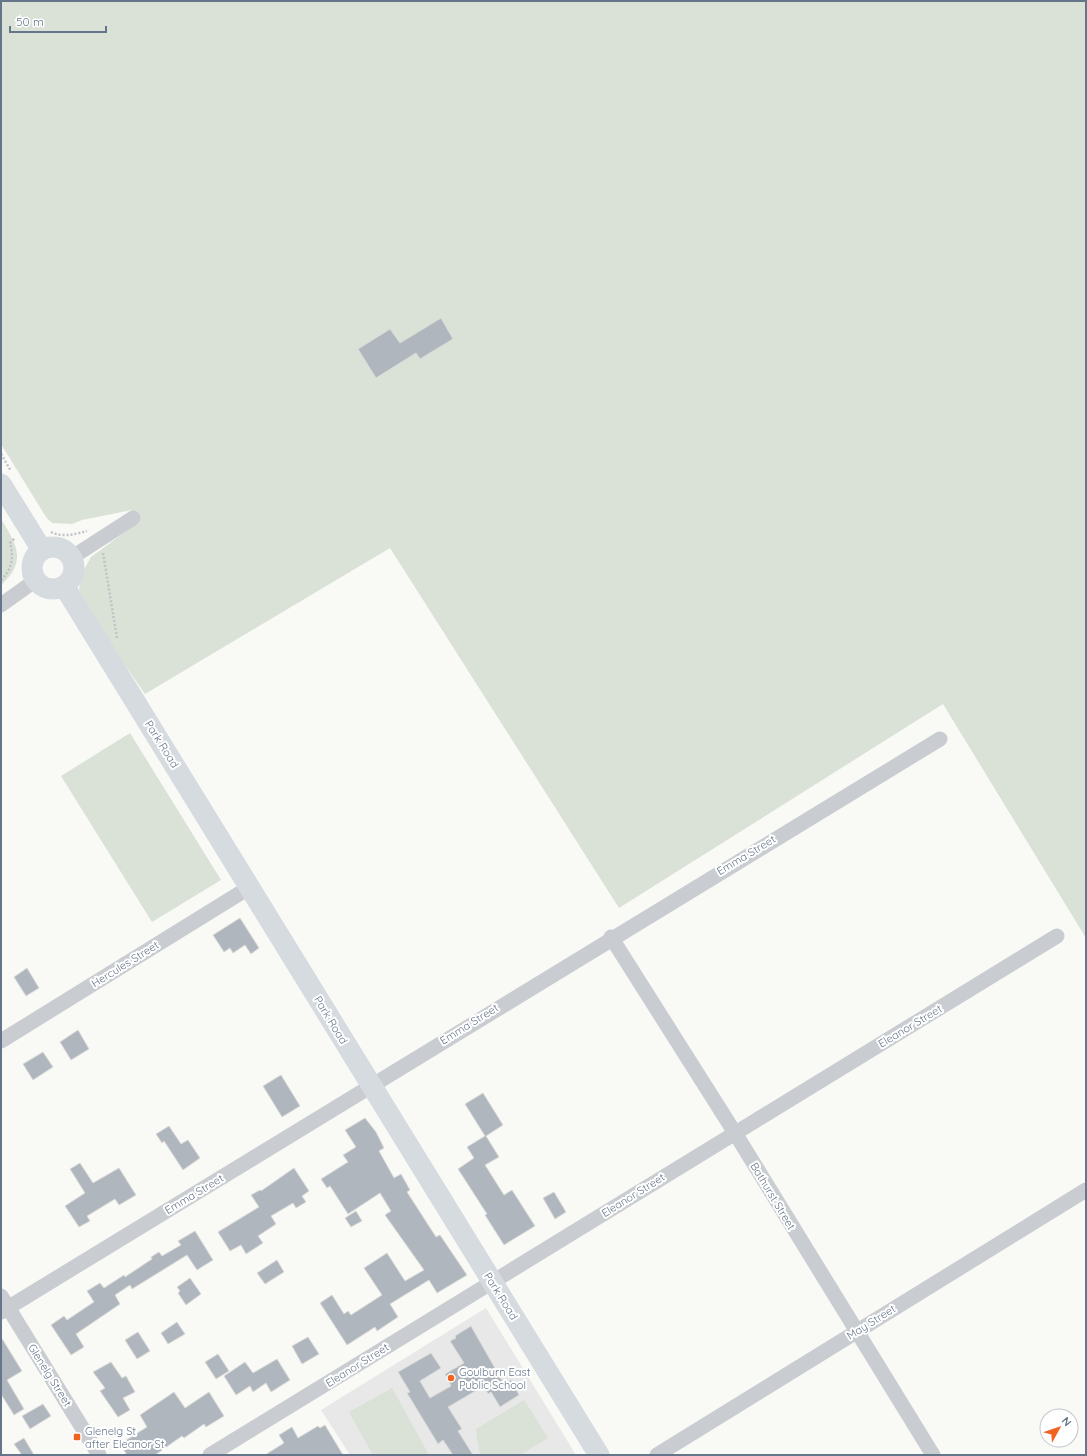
<svg xmlns="http://www.w3.org/2000/svg" width="1087" height="1456" font-family="Quicksand,sans-serif">
	<style>
		.built { fill: #e7e8e7 }
		.green { fill: #dae1d7 }
		.building { fill: #afb6be; stroke: #dbdbd8 }
		.lines { fill: none; stroke-linecap: round; stroke-linejoin: round }
		.path { stroke: #c0c3c5; stroke-width: 2.5; stroke-dasharray: 2 2; stroke-linecap: butt }
		.street { stroke: #c9ccd0; stroke-width: 15 }
		.secondary { stroke: #d6dbe0; stroke-width: 21 }
		.poi-dot { fill: #f06320; stroke: #fff; stroke-width: 1.5 }
		.labels { text-anchor: middle; dominant-baseline: central; stroke-width: 4; stroke-linejoin: round; paint-order: stroke }
		.street-label { font-size: 11px; fill: #66768a; stroke: #fff }
		.poi-label { font-size: 11px; fill: #66768a; stroke: #fff; text-anchor: start }
	</style>
	<rect width="100%" height="100%" fill="#f9f9f6"/>
	<!-- built -->
	<polygon class="built" points="486,1308 576,1455 350,1455 321,1410"/>
	<!-- green -->
	<g class="green">
		<polygon points="1,1 1086,1 1086,938 943,704 619,908 390,548 145,694 103,633 82,598 79,590 81,575 91,557 140,521 132,510 82,520 72,524 52,523 46,517 1,444"/>
		<path d="M1 519C16 543 28 562 1 585Z"/>
		<polygon points="130,733 221,880 152,922 61,776"/>
		<polygon points="392,1388 429,1455 373,1455 349,1412"/>
		<polygon points="524,1400 548,1438 520,1455 482,1455 479,1451 476,1429"/>
	</g>
	<!-- building -->
	<g class="building">
		<polygon points="441,318 453,339 420,359 416,353 376,378 358,349 390,329 400,343"/>
		<polygon points="240,918 259,948 251,954 245,945 233,953 230,948 224,952 213,935"/>
		<polygon points="27,968 39,988 26,996 14,977"/>
		<polygon points="78,1030 89,1049 71,1060 60,1042"/>
		<polygon points="43,1052 53,1067 33,1080 23,1064"/>
		<polygon points="281,1075 300,1106 282,1117 263,1086"/>
		<polygon points="483,1093 503,1125 486,1136 499,1157 485,1165 504,1195 512,1190 535,1226 504,1245 485,1215 487,1214 458,1169 474,1158 467,1147 485,1136 465,1104"/>
		<polygon points="365,1118 376,1132 384,1148 379,1151 394,1178 401,1174 410,1190 407,1192 436,1237 440,1235 467,1275 437,1293 429,1280 390,1304 398,1317 377,1331 375,1327 347,1345 320,1303 332,1295 344,1314 348,1311 351,1315 382,1295 364,1268 387,1253 405,1281 424,1270 385,1215 391,1211 380,1193 348,1214 330,1186 327,1188 321,1179 348,1162 343,1155 356,1147 345,1130"/>
		<polygon points="169,1126 181,1144 188,1140 200,1158 183,1170 164,1141 162,1143 156,1134"/>
		<polygon points="80,1163 93,1183 119,1168 136,1195 119,1205 115,1199 87,1216 90,1221 79,1227 65,1206 85,1193 70,1169"/>
		<polygon points="294,1168 309,1191 302,1196 306,1202 296,1208 293,1203 271,1216 276,1224 258,1236 263,1243 246,1254 241,1245 230,1251 218,1232 259,1207 251,1195 260,1190 261,1191"/>
		<polygon points="554,1192 566,1212 555,1219 543,1198"/>
		<polygon points="356,1211 362,1221 351,1227 345,1218"/>
		<polygon points="195,1231 213,1260 197,1270 187,1255 132,1289 130,1285 115,1295 120,1304 76,1334 84,1347 71,1355 51,1325 64,1316 67,1320 94,1302 87,1291 100,1283 104,1288 124,1275 125,1277 152,1259 151,1257 159,1252 162,1256 181,1245 178,1241"/>
		<polygon points="277,1260 284,1272 265,1284 257,1273"/>
		<polygon points="190,1278 201,1294 186,1305 178,1293 180,1291 177,1287"/>
		<polygon points="177,1322 185,1334 168,1344 161,1333"/>
		<polygon points="471,1326 504,1384 511,1380 519,1395 500,1407 491,1392 488,1394 484,1386 448,1407 462,1429 458,1431 473,1455 453,1455 443,1440 438,1444 407,1393 410,1392 398,1372 431,1353 441,1368 420,1381 430,1398 451,1386 445,1374 464,1363 450,1341 456,1338 455,1336"/>
		<polygon points="138,1332 150,1351 137,1359 125,1340"/>
		<polygon points="1,1337 22,1371 7,1380 24,1409 14,1415 1,1394"/>
		<polygon points="308,1337 319,1354 302,1364 292,1346"/>
		<polygon points="218,1354 229,1371 216,1379 205,1362"/>
		<polygon points="277,1359 290,1380 271,1392 266,1383 253,1392 250,1386 236,1395 224,1376 245,1362 253,1373"/>
		<polygon points="111,1362 122,1378 126,1376 135,1392 123,1398 130,1410 118,1417 100,1391 105,1388 93,1372"/>
		<polygon points="174,1392 185,1408 209,1392 224,1416 206,1427 204,1424 184,1438 182,1436 155,1455 127,1455 120,1444 147,1427 140,1415"/>
		<polygon points="43,1404 51,1416 30,1429 22,1416"/>
		<polygon points="325,1425 343,1455 265,1455 284,1443 279,1435 292,1427 298,1438 318,1426 320,1428"/>
		<polygon points="24,1438 34,1455 22,1455 14,1444"/>
	</g>
	<g class="lines">
		<!-- path -->
		<g class="path">
			<polyline points="1,454 11,471"/>
			<path d="M51 532C63 538 75 534 87 531"/>
			<polyline points="103,553 117,638"/>
			<path d="M1 580C12 570 14 557 10 543L15 538"/>
		</g>
		<!-- street -->
		<g class="street">
			<polyline points="71,558 133,518"/>
			<polyline points="1,605 36,580"/>
			<polyline points="611,937 735,1133 933,1455"/>
			<polyline points="1,1041 250,887"/>
			<polyline points="1,1296 99,1455"/>
			<path d="M1 1312C313 1119 626 928 940 739"/>
			<polyline points="210,1455 1057,936"/>
			<polyline points="657,1455 1086,1190"/>
		</g>
		<!-- secondary -->
		<g class="secondary">
			<polyline points="1,484 42,550"/>
			<circle cx="53" cy="568" r="21"/>
			<polyline points="64,586 599,1455"/>
		</g>
	</g>
	<!-- markers -->
	<g class="poi-dot">
		<circle cx="451" cy="1378" r="4"/>
		<rect x="73" y="1433" width="8" height="8" rx="2"/>
	</g>
	<g class="labels">
		<!-- street labels -->
		<g class="street-label">
			<text transform="translate(162 744) rotate(58)">Park Road</text>
			<text transform="translate(746 855) rotate(-31)">Emma Street</text>
			<text transform="translate(125 964) rotate(-32)">Hercules Street</text>
			<text transform="translate(331 1020) rotate(59)">Park Road</text>
			<text transform="translate(469 1024) rotate(-32)">Emma Street</text>
			<text transform="translate(910 1026) rotate(-31)">Eleanor Street</text>
			<text transform="translate(194 1194) rotate(-31)">Emma Street</text>
			<text transform="translate(633 1195) rotate(-32)">Eleanor Street</text>
			<text transform="translate(773 1196) rotate(59)">Bathurst Street</text>
			<text transform="translate(501 1296) rotate(58)">Park Road</text>
			<text transform="translate(871 1322) rotate(-32)">May Street</text>
			<text transform="translate(357 1365) rotate(-32)">Eleanor Street</text>
			<text transform="translate(50 1375) rotate(58)">Glenelg Street</text>
		</g>
		<!-- poi labels -->
		<g class="poi-label">
			<text x="459" y="1372">Goulburn East<tspan x="459" dy="13">Public School</tspan></text>
			<text x="85" y="1431">Glenelg St<tspan x="85" dy="13">after Eleanor St</tspan></text>
		</g>
	</g>
	<!-- border -->
	<rect width="1087" height="1456" fill="none" stroke="#66768a" stroke-width="4"/>
	<!-- north arrow -->
	<g transform="translate(1059 1428) rotate(50)"><circle r="19" fill="#ffffff" stroke="#c2c8d0"/>
	<path d="M0-3L7 15L0 10L-7 15Z" fill="#f06320"/>
	<text y="-6" font-size="11" font-weight="bold" text-anchor="middle" fill="#66768a">N</text>
	</g>
	<!-- scale -->
	<path d="M10 26v6h96v-6" fill="none" stroke="#66768a" stroke-width="2"/>
	<text x="16" y="26" font-size="12" fill="#66768a" stroke="#ffffff" stroke-width="3" paint-order="stroke">50 m</text>
</svg>
